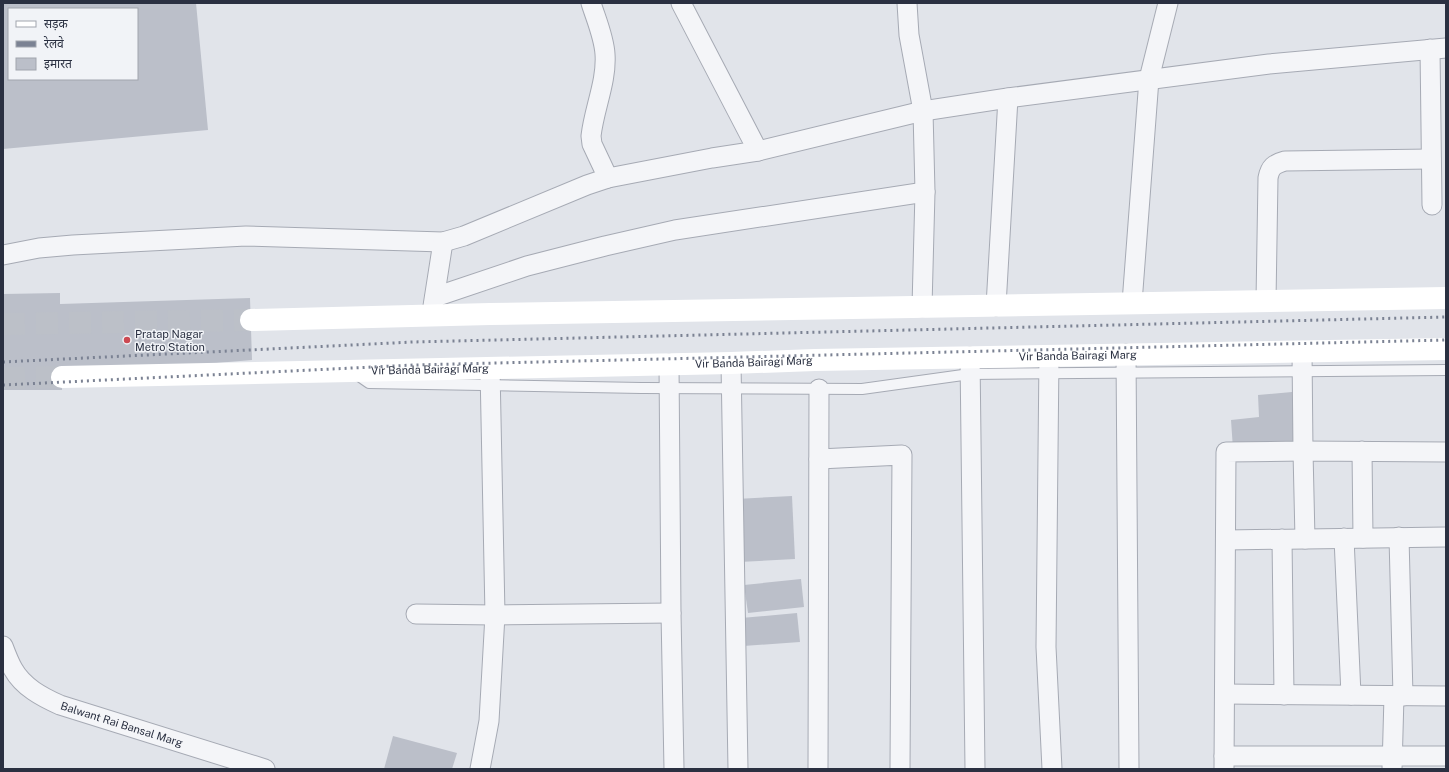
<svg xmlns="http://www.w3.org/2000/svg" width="1449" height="772" font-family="'Public Sans','Noto Sans Devanagari',sans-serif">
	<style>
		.building { fill: #bbbfc9; fill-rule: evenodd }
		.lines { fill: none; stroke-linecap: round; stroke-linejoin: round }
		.secondary-tunnel { stroke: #bcc0c8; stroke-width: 22; stroke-dasharray: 22 11; stroke-linecap: butt }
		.service-casing { stroke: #a6aab4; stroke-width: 12 }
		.minor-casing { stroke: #a6aab4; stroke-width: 21 }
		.service { stroke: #f4f5f8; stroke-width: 10 }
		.minor { stroke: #f4f5f8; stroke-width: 19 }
		.secondary { stroke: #fff; stroke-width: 22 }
		.rail { stroke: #7b8293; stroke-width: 3; stroke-dasharray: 2 4; stroke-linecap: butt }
		.poi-dot { fill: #cc4952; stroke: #f1f3f7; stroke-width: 1.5 }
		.labels { text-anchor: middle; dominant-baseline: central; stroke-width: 3; stroke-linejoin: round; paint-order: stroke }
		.poi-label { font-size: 11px; fill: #2a3041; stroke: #f1f3f7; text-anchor: start }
		.street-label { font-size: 11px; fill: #2a3041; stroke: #f1f3f7 }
	</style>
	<rect width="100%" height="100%" fill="#e1e4ea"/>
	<!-- building -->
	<g class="building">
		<path d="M3 3H196L208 130 3 149ZM9 9H137V79H9Z"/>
		<polygon points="60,293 60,304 250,298 252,360 62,376 62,390 3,390 3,294"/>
		<polygon points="1292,392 1296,444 1233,449 1231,420 1259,417 1258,395"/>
		<polygon points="792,496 795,559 739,562 736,499"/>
		<polygon points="801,579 804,607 748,613 744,585"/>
		<polygon points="797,613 800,642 743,646 741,618"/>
		<polygon points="393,736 457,753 452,769 384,769"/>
	</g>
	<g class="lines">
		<!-- secondary-tunnel -->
		<g class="secondary-tunnel">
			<polyline points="3,324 251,320"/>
			<polyline points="3,378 62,377"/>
		</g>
		<!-- service casing -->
		<g class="service-casing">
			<polyline id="service" points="356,374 369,383 641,388 862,389 970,374 1446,370"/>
		</g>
		<!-- minor casing -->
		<g class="minor-casing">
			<g id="minor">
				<path d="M591 3C596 19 604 37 605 54 607 81 594 109 591 136L592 144 608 178"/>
				<polyline points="681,3 758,151"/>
				<polyline points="907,3 909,35 923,111 925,192 922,307"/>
				<polyline points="1430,49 1432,205"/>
				<polyline points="3,255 39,248 73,245 246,236 443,242 464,236 587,185 608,178 712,158 758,151 923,111 1008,98 1269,64 1446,48"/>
				<polyline points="435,297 527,266 605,246 675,230 925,192"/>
				<path d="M1266 301 1268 178C1270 167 1274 164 1285 161L1431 159"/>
				<polyline points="1132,303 1149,79 1168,3"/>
				<polyline points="433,306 443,242"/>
				<polyline points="996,306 1008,98"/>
				<polyline points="1126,354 1129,769"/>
				<polyline points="1049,356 1046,647 1052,769"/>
				<polyline points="970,357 975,769"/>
				<polyline points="731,363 738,769"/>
				<polyline points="669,364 671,613 674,769"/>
				<polyline points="1362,451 1363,538"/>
				<polyline points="819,459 902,455 900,769"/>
				<polyline points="1399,537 1403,696"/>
				<polyline points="1344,538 1351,695"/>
				<polyline points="1282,539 1284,695"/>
				<polyline points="1305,539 1303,451 1446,452"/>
				<polyline points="1226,540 1446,537"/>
				<polyline points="416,614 495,615 671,613"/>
				<path id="s1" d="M3 646C6 654 9 662 13 669 23 687 42 697 60 705L265 769"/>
				<polyline points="1225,694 1446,696"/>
				<polyline points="1224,756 1446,756"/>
				<polyline points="480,769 489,721 495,615 490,369"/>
				<polyline points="818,769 819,389"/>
				<polyline points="1224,769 1226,452 1303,451 1302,352"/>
				<polyline points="1392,769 1394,696"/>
			</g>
		</g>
		<!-- service -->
		<use href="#service" class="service"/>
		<!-- minor -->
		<use href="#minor" class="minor"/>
		<!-- secondary -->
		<g class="secondary">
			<polyline points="251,320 490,314 1446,298"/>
			<path id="s2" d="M62 377 731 363 815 360 1446 349"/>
		</g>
		<!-- rail -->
		<g class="rail">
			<polyline points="3,362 413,342 1446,317"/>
			<polyline points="3,385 414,365 1446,340"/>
		</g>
	</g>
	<!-- markers -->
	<circle class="poi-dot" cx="127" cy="340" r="4"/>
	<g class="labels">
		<!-- poi labels -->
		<g class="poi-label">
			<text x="135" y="334">Pratap Nagar<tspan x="135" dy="13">Metro Station</tspan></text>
		</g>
		<!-- street labels -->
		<g class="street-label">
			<text stroke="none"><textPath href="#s2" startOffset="1016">Vir Banda Bairagi Marg</textPath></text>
			<text stroke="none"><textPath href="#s2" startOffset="692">Vir Banda Bairagi Marg</textPath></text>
			<text stroke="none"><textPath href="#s2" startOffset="368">Vir Banda Bairagi Marg</textPath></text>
			<text stroke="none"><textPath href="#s1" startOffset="150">Balwant Rai Bansal Marg</textPath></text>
		</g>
	</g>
	<!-- border -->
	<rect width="1449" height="772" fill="none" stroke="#2a3041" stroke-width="8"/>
	<!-- legend -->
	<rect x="8" y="8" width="130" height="72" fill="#f1f3f7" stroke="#a1a5ae"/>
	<rect x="16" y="21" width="20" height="6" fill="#ffffff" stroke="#a1a5ae"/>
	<text x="44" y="28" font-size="12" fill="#2a3041">सड़क</text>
	<rect x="16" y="41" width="20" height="6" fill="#7b8293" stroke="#a1a5ae"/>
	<text x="44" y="48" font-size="12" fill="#2a3041">रेलवे</text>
	<rect x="16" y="58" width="20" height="12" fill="#bbbfc9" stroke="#a1a5ae"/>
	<text x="44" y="68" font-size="12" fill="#2a3041">इमारत</text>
</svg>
